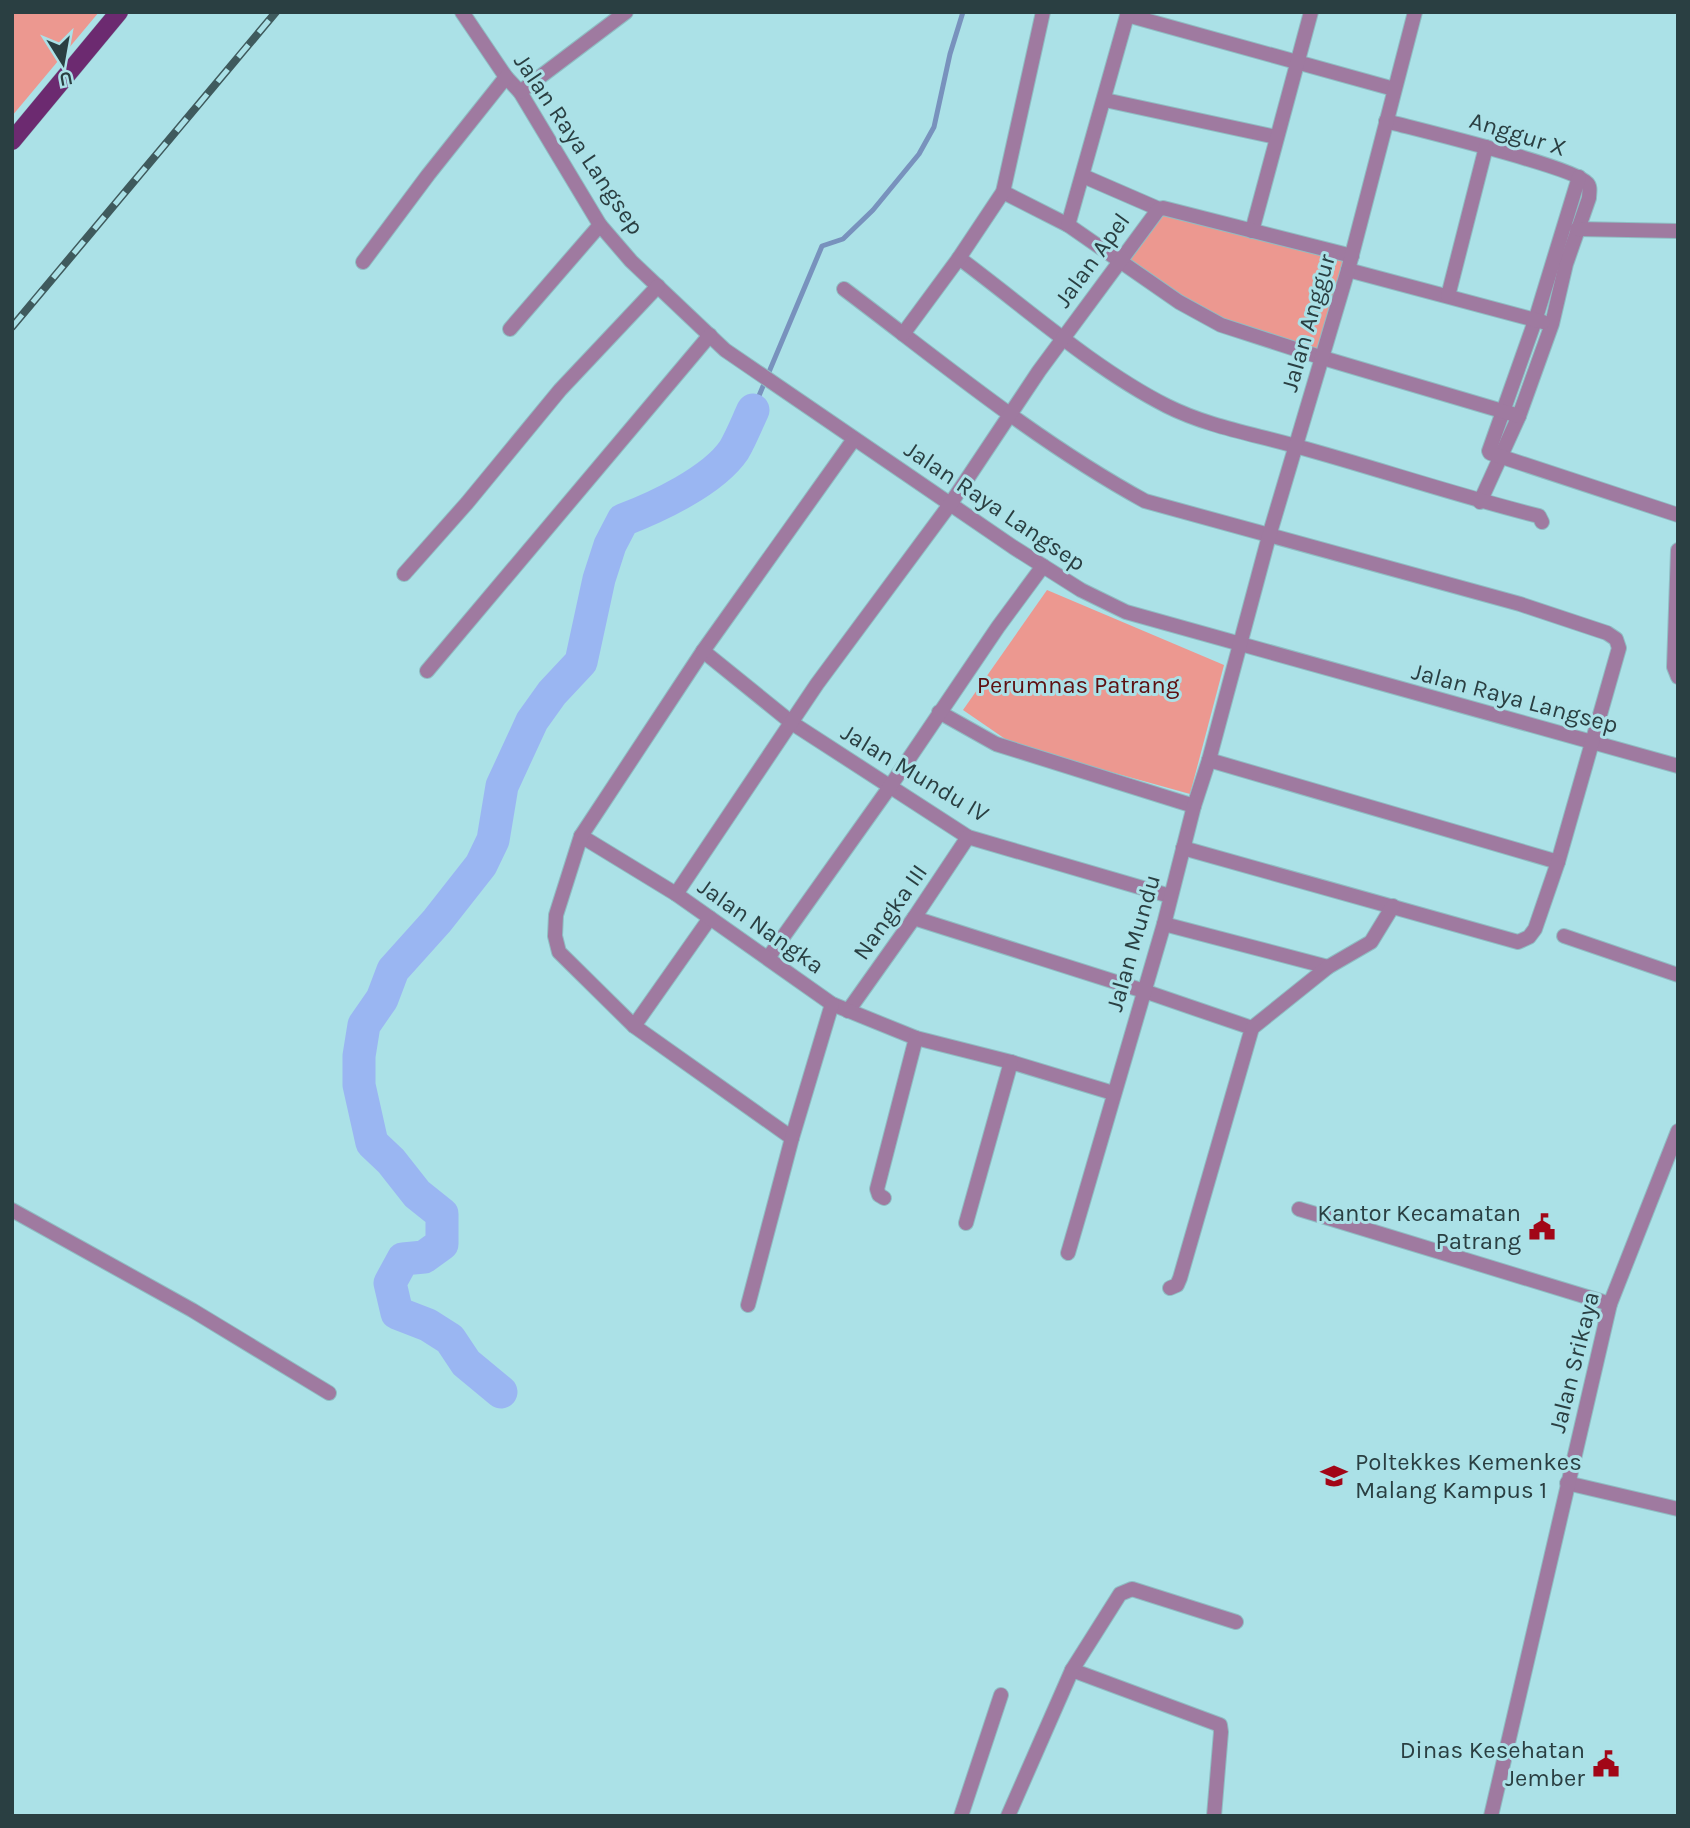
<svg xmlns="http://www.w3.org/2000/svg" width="1690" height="1828" font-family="Karla,sans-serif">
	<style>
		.green { fill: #ec9890 }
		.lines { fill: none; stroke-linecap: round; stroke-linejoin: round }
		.stream { stroke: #7892bd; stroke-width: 5 }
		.river { stroke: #9ab6f2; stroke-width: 33 }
		.street-casing { stroke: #8fbdc3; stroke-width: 16 }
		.primary-casing { stroke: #8fbdc3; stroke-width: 19 }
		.street { stroke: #9f7aa0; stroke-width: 14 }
		.primary { stroke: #6c2a70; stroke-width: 18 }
		.rail-casing { stroke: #3f5a5d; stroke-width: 8 }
		.rail { stroke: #abe1e7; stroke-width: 5; stroke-dasharray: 16; stroke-linecap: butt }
		.labels { text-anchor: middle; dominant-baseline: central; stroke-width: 6; stroke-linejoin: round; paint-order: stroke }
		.street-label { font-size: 24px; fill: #2a3f42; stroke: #abe1e7 }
		.park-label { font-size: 24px; fill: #5e1011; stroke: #abe1e7 }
		.poi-label { font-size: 24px; fill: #2a3f42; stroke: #abe1e7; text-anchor: end }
	</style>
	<rect width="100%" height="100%" fill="#abe1e7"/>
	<!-- green -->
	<g class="green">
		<polygon points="12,12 99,12 12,116"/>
		<polygon points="1161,209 1350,256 1322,357 1220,323 1121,261"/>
		<polygon points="1047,590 1224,665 1190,794 1014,745 963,710"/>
	</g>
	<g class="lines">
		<!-- stream -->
		<polyline class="stream" points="753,410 822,246 843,239 873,210 919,154 934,127 950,54 963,12"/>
		<!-- river -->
		<path class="river" d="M501 1392 466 1363 450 1339 428 1325 397 1313 390 1283 403 1259 424 1257 442 1244V1214L417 1194 391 1161 372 1143 359 1085V1056L364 1025 382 999 393 970 437 921 481 865 493 840 502 786 532 721 552 693 581 662 599 579 610 545 623 520C657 507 713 481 734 450 741 438 747 423 753 410"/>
		<!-- street casing -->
		<g class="street-casing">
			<g id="street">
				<polyline points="462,12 506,77 520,92 600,225 631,261 725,350 1013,547 1081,590 1126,612 1678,766"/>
				<polyline points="1127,15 1394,89"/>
				<polyline points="520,92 626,12"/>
				<polyline points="1105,100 1276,137"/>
				<path d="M1386 121C1415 129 1575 167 1587 183 1591 187 1589 193 1589 198L1566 264 1552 324 1519 416 1480 502"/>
				<polyline points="1083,176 1159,209"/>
				<polyline points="1579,177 1535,321 1489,451 1490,453 1678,515"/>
				<polyline points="1003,192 1068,225 1179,302 1221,325 1323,358 1519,416"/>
				<polyline points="1068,225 1128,12"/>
				<polyline points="1577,229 1678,231"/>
				<polyline points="1252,231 1311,12"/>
				<path d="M959 258C1025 307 1094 369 1167 406 1209 427 1254 434 1299 447 1379 469 1458 496 1539 516L1542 522"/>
				<polyline points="363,262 428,175 506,77"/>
				<polyline points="1348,270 1543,322"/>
				<path d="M844 289C941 362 1037 442 1145 501L1520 604 1607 633 1616 639 1619 648 1558 862 1209 760"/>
				<polyline points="1448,296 1486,147"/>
				<polyline points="510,329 600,225"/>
				<polyline points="903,334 959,258 1003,192 1043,12"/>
				<polyline points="1678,550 1674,667 1678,677"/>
				<polyline points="404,574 467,503 560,390 658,286"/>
				<polyline points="703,651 792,723 968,837 1170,896"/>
				<polyline points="427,671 710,335"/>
				<polyline points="939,712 996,744 1194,806"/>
				<polyline points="581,836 676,894"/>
				<polyline points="1183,848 1518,942 1529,937 1535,929 1558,862"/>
				<polyline points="914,918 1144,991 1252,1028 1180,1278 1177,1285 1170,1288"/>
				<polyline points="1164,924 1328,967"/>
				<polyline points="1564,936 1678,975"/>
				<polyline points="768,958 889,788 998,627 1043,566"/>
				<polyline points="848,1011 914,918 968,837"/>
				<polyline points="634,1026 710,918"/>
				<polyline points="1252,1028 1328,967 1371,942 1393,906"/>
				<polyline points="1113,1093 1011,1062 916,1038 832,1004 676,894 817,684 951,503 1039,371 1158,210 1163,208 1352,256"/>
				<polyline points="792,1138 634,1026 559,952 555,936 556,915 581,836 703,651 854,439"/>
				<polyline points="884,1198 879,1195 877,1189 916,1038"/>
				<polyline points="1299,1209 1610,1304"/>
				<polyline points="12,1210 192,1310 329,1393"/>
				<polyline points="966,1223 1011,1062"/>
				<polyline points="1068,1253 1164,924 1194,806 1209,760 1269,536 1348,270 1415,12"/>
				<polyline points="748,1305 792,1138 832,1004"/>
				<polyline points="1567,1483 1678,1509"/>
				<polyline points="1072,1670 1220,1725 1221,1732 1214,1816"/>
				<polyline points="961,1816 1001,1695"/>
				<polyline points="1008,1816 1072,1670 1120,1594 1132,1589 1236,1622"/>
				<polyline points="1491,1816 1610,1304 1678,1131"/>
			</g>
		</g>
		<!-- primary casing -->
		<g class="primary-casing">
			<polyline id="primary" points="12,141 119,12"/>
		</g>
		<!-- street -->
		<use href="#street" class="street"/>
		<!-- primary -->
		<use href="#primary" class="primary"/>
		<!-- rail casing -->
		<g class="rail-casing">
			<polyline id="rail" points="12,327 276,12"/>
		</g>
		<!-- rail -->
		<use href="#rail" class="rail"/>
	</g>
	<!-- icons -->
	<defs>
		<g id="civic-bare" transform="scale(2.1)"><path d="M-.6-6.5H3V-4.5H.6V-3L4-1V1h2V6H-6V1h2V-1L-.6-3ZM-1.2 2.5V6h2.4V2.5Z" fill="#a20617" stroke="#abe1e7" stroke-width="2.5" paint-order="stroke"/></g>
		<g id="university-bare" transform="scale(2.1)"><path d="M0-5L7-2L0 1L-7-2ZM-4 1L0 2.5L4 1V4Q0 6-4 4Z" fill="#a20617" stroke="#abe1e7" stroke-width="2.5" paint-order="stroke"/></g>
	</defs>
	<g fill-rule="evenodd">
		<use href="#civic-bare" x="1542" y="1227"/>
		<use href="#university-bare" x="1334" y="1476"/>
		<use href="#civic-bare" x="1606" y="1764"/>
	</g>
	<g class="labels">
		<!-- street labels -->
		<g class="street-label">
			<text transform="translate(1518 134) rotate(17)">Anggur X</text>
			<text transform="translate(579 144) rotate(56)">Jalan Raya Langsep</text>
			<text transform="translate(1092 260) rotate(-54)">Jalan Apel</text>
			<text transform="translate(1308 323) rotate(-74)">Jalan Anggur</text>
			<text transform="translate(995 506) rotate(34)">Jalan Raya Langsep</text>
			<text transform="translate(1515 698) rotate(15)">Jalan Raya Langsep</text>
			<text transform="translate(915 773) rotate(31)">Jalan Mundu IV</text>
			<text transform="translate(890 912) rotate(-55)">Nangka III</text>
			<text transform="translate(761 926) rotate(35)">Jalan Nangka</text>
			<text transform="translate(1133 943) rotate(-74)">Jalan Mundu</text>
			<text transform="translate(1574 1362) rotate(-76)">Jalan Srikaya</text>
		</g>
		<!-- park labels -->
		<g class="park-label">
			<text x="1078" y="685">Perumnas Patrang</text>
		</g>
		<!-- poi labels -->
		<g class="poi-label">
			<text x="1521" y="1213">Kantor Kecamatan<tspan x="1521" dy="28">Patrang</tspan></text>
			<text x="1355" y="1462" text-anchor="start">Poltekkes Kemenkes<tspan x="1355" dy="28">Malang Kampus 1</tspan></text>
			<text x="1585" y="1750">Dinas Kesehatan<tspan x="1585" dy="28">Jember</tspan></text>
		</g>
	</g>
	<!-- border -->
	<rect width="1690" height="1828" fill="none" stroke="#2a3f42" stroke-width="28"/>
	<!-- north arrow -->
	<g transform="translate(63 63) rotate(169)" stroke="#abe1e7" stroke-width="5" paint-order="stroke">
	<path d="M0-5L12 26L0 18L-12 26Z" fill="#2a3f42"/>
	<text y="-10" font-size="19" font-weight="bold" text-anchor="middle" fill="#2a3f42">U</text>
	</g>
</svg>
